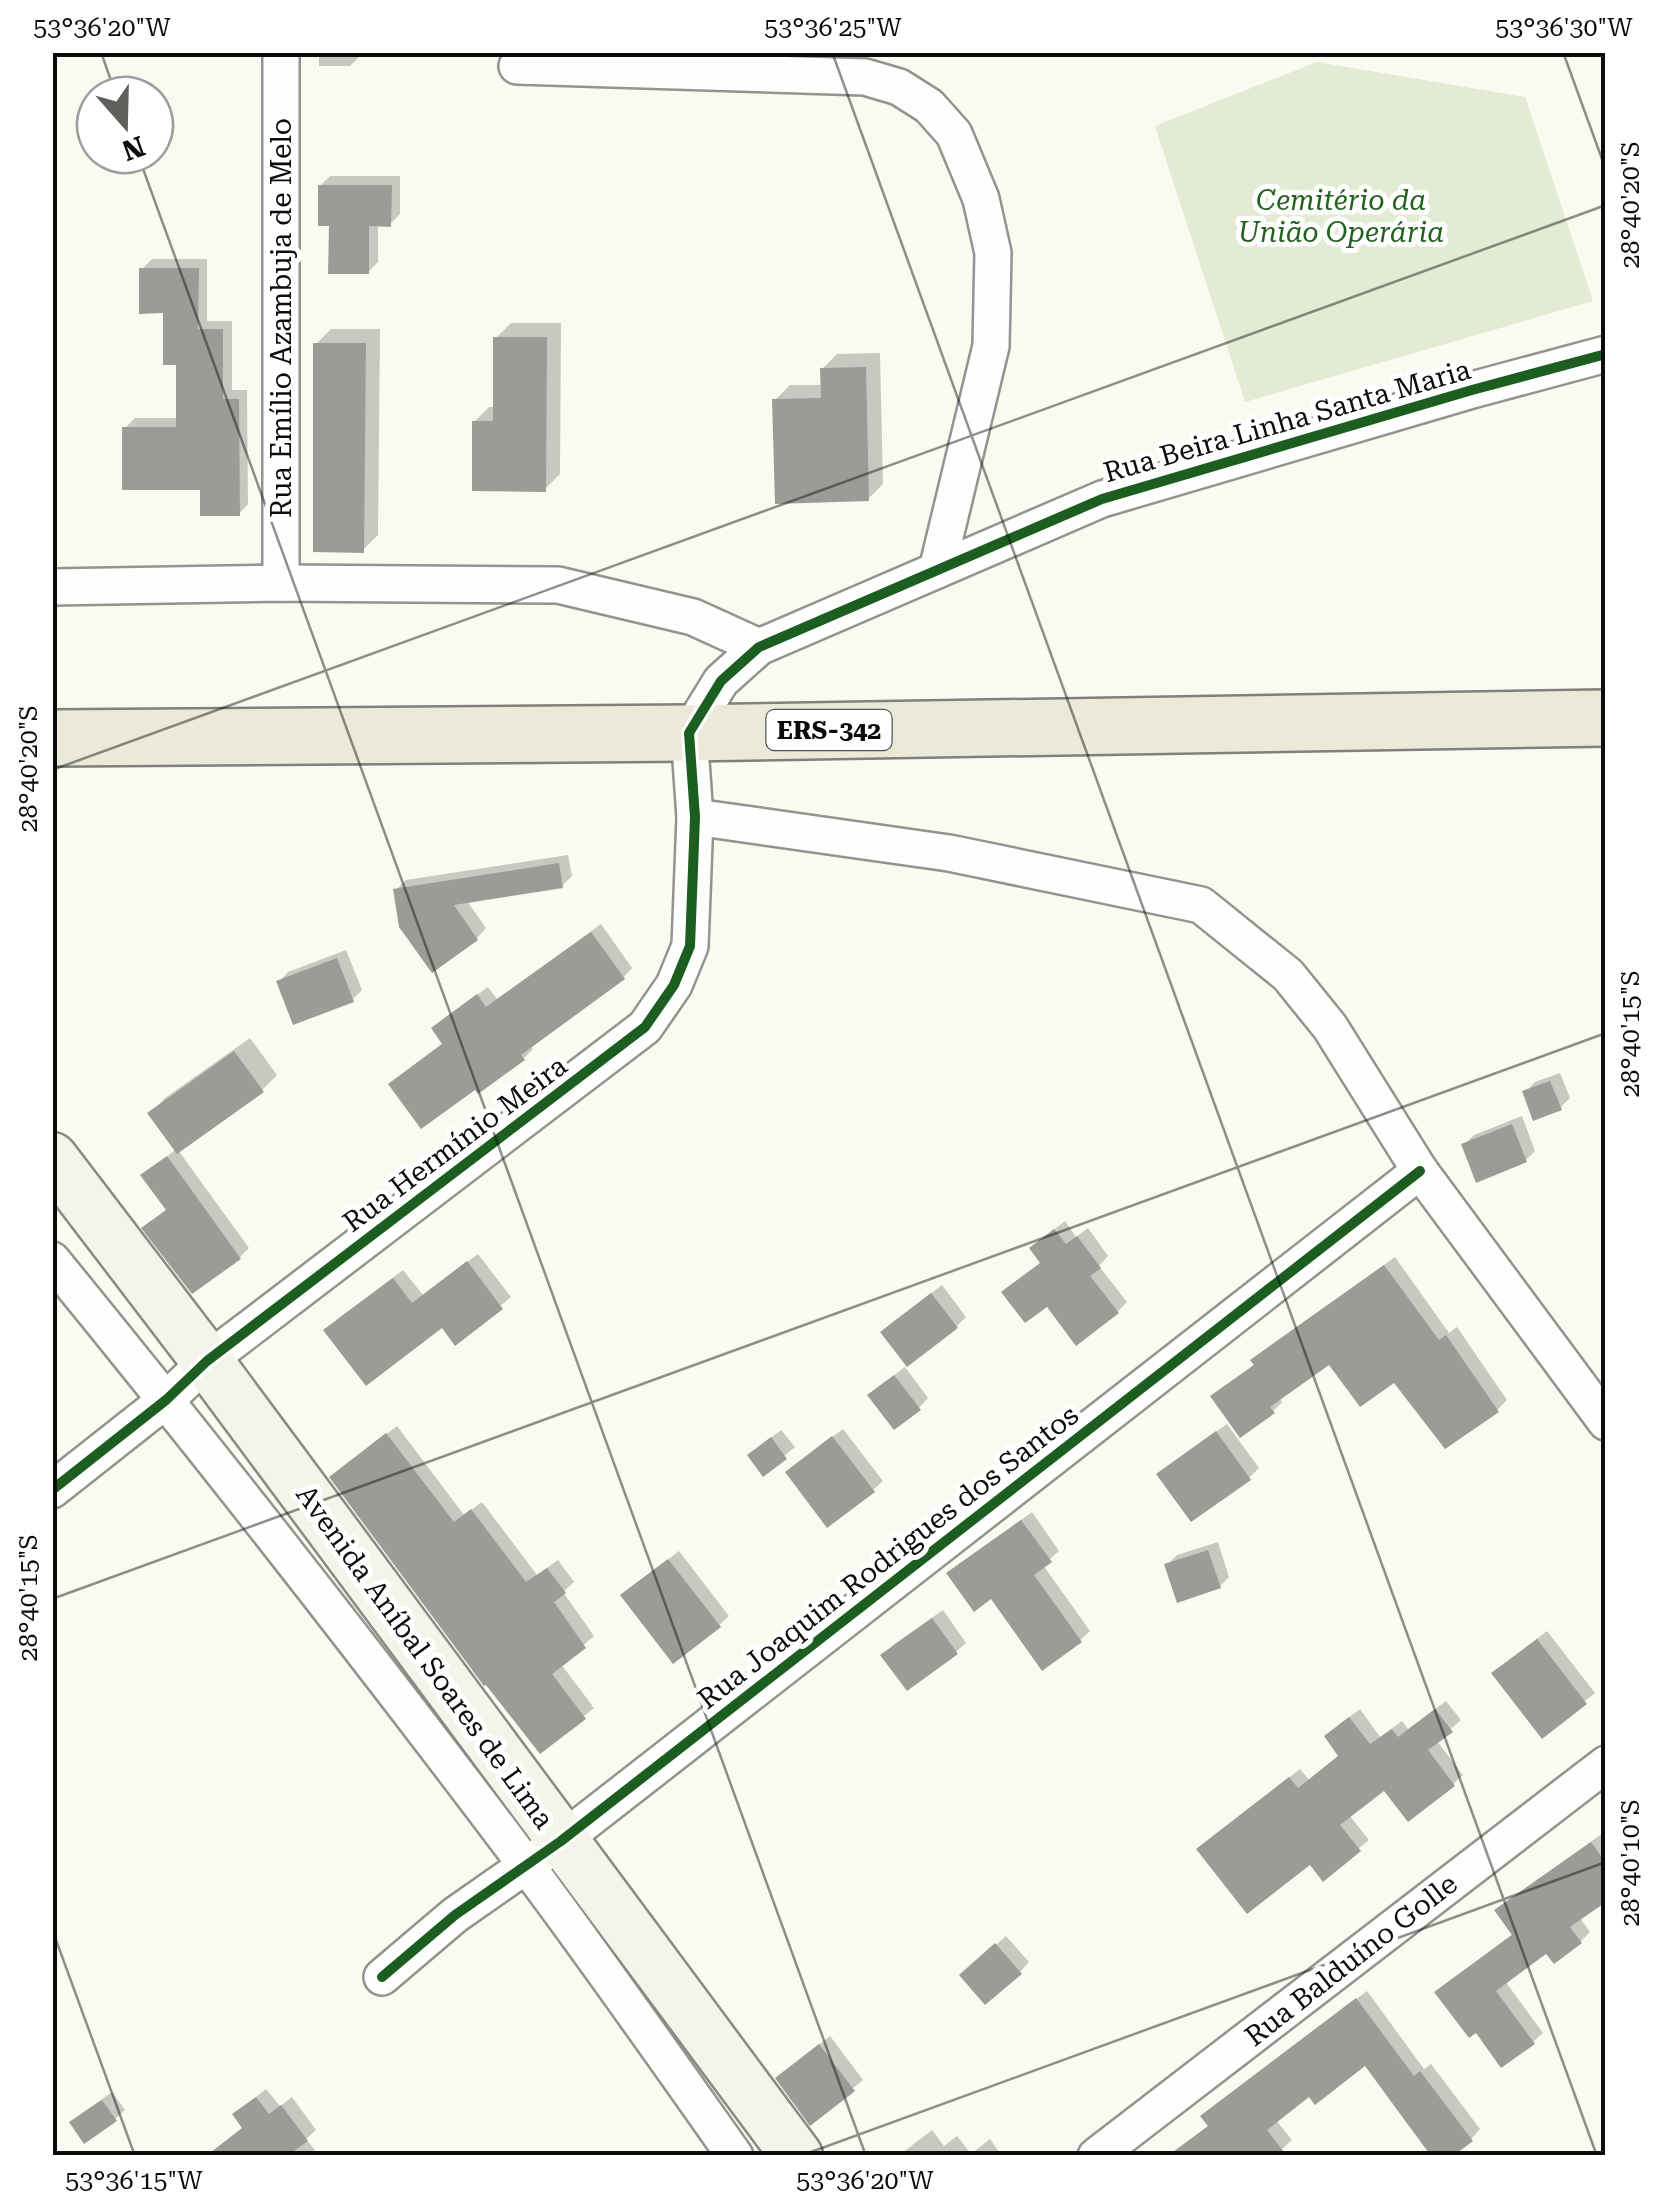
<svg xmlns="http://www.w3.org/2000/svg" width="1658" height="2208" font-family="'Roboto Serif',serif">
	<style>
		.cemetery { fill: #e3ebd4 }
		.shadow { fill: #0003 }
		.building { fill: #9c9c96 }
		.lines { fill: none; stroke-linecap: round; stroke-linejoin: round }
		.street-casing { stroke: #93938f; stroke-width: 40 }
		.secondary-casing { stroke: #8a8a85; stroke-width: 55 }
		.primary-casing { stroke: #80807c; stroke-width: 60 }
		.street { stroke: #fefefd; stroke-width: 35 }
		.secondary { stroke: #f4f4e8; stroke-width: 50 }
		.primary { stroke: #ebe9d8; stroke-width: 55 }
		.cycleway-casing { stroke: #fff; stroke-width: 16 }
		.cycleway { stroke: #1b5e20; stroke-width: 10 }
		.ticks { fill: none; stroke: #0c0c0c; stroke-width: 2.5; stroke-opacity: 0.45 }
		.labels { text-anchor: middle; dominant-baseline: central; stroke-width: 10; stroke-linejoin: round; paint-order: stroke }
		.shield { fill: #fff; stroke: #555; stroke-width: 2.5 }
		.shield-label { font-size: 25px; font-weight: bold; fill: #0c0c0c }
		.park-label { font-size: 28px; font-style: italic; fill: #23621e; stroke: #fff }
		.street-label { font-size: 28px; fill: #0c0c0c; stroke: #fff }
		.neatline { fill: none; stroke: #0c0c0c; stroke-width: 4 }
		.ticks-label { font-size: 25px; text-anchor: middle; fill: #0c0c0c }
	</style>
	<rect width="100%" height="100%" fill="#fafaf0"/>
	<!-- cemetery -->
	<polygon class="cemetery" points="1317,62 1525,97 1593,301 1245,402 1155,126"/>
	<!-- shadow -->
	<g class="shadow">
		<polygon points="319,52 360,52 360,56 350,66 319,66"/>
		<polygon points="330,176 400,176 400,214 390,224 378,224 378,262 368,272 332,224 320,186"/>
		<polygon points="152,259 207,259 207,321 232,321 232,390 247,390 248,504 239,514 125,428 135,418 178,418 179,363 166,311 142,269"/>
		<polygon points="511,323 561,323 560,474 545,489 474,422 489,407 496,407 496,338"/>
		<polygon points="331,329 380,329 378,535 363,550 316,344"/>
		<polygon points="880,353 883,484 868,499 775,400 790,385 823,385 822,369 837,354"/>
		<polygon points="568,855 572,876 562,886 467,901 486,928 477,938 433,969 396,890 406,880"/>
		<polygon points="601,924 632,968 623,978 530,1045 533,1049 523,1059 391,1084 444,1042 434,1028 443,1019 488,987 497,999"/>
		<polygon points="346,950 362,990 352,1000 279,982 288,972"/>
		<polygon points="250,1038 277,1075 262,1090 178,1150 249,1248 240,1257 145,1228 168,1208 144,1175 176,1149 150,1113 165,1098"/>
		<polygon points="1560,1073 1570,1098 1560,1108 1525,1092 1535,1082"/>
		<polygon points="1522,1116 1535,1151 1526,1160 1464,1145 1474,1135"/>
		<polygon points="1065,1221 1076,1237 1088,1228 1108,1256 1099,1266 1127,1302 1117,1312 1042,1261 1042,1239"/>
		<polygon points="478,1254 511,1297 456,1342 442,1325 336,1320 403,1270 423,1295"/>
		<polygon points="1395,1257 1449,1333 1457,1327 1507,1400 1497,1410 1330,1361 1279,1397 1282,1402 1273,1411 1214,1396 1256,1363 1254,1360 1263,1351"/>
		<polygon points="942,1285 966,1317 956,1327 893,1322"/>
		<polygon points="905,1367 928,1398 919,1408 880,1386"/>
		<polygon points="1227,1424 1259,1468 1249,1478 1169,1465"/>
		<polygon points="397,1426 464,1515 482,1502 537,1575 558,1560 574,1582 563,1592 594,1636 561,1664 594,1708 541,1751 342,1468"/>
		<polygon points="843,1429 883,1481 873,1490 798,1463"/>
		<polygon points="781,1430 795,1447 764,1473 760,1446"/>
		<polygon points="1032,1512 1059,1551 1043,1565 1090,1631 1080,1640 949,1573 959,1564"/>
		<polygon points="1218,1542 1229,1577 1220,1586 1167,1565 1177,1555"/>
		<polygon points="679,1551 729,1616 719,1625 633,1586"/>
		<polygon points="943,1610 966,1643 956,1652 884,1655 893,1645"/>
		<polygon points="1547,1631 1595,1693 1543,1735 1504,1664"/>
		<polygon points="1446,1701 1461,1720 1437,1741 1463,1775 1453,1784 1385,1787 1349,1815 1369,1840 1323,1878 1310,1862 1209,1839 1300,1769 1309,1780 1341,1755 1336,1727 1360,1709 1380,1737 1402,1721 1408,1729"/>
		<polygon points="1606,1831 1606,1900 1580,1918 1590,1932 1581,1941 1546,1950 1505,1981 1543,2033 1533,2042 1447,1983 1514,1933 1497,1910 1507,1901"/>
		<polygon points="1006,1936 1029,1962 1020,1972 972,1966"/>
		<polygon points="1367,1991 1424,2069 1431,2064 1480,2129 1471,2139 1365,2062 1310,2094 1276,2120 1292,2140 1274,2156 1167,2156 1210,2125 1213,2107"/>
		<polygon points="830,2036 863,2080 811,2122 788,2069"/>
		<polygon points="266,2089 280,2106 292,2097 316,2130 306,2139 315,2150 309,2156 236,2156 244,2127 235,2114"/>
		<polygon points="112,2092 125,2110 115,2119 72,2123 82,2113"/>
		<polygon points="932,2130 944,2146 957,2136 971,2154 990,2139 1002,2156 898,2156"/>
	</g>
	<!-- building -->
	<g class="building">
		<polygon points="318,185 392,185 391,227 369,226 369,274 328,274 329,226 318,226"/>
		<polygon points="139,268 199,268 198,329 223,329 223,399 239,399 240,516 200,516 200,490 122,490 122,427 176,427 176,365 163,365 163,313 139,314"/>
		<polygon points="493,337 547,337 546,492 472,491 472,421 493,421"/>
		<polygon points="313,343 366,343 364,553 313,552"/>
		<polygon points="866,367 869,501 775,504 772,399 821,398 820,368"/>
		<polygon points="559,863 563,888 454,905 478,940 432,973 399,927 393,889"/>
		<polygon points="591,932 625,979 521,1055 525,1060 478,1094 475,1090 421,1129 388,1084 442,1044 431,1028 477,994 486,1007"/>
		<polygon points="337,958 354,1002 293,1025 276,981"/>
		<polygon points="234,1051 264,1092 177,1154 147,1113"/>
		<polygon points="1550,1081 1562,1110 1533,1121 1522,1091"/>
		<polygon points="1512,1124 1527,1162 1476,1183 1461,1144"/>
		<polygon points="167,1156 241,1259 192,1294 141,1228 166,1210 140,1175"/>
		<polygon points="1054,1229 1066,1244 1077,1236 1101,1268 1090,1276 1119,1313 1076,1346 1047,1307 1025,1323 1001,1292 1040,1263 1029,1248"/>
		<polygon points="467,1261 503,1309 455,1346 442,1328 366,1386 323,1330 393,1278 412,1303"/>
		<polygon points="1384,1265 1439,1340 1446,1335 1499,1412 1445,1449 1394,1383 1360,1407 1329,1365 1270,1407 1275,1413 1240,1438 1210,1396 1254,1365 1250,1360"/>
		<polygon points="931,1293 958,1328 907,1367 880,1332"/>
		<polygon points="894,1375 921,1410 894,1430 867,1395"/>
		<polygon points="1216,1431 1251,1480 1191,1522 1156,1474"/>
		<polygon points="386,1433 454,1522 471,1509 526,1582 547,1568 566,1593 554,1602 586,1648 552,1674 586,1719 540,1754 486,1685 484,1686 329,1477"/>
		<polygon points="832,1436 875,1492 827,1528 785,1472"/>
		<polygon points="771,1437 787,1459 763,1477 747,1455"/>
		<polygon points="1021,1520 1052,1562 1034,1575 1082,1642 1042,1671 991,1599 974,1612 946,1573"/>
		<polygon points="1208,1550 1221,1588 1177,1603 1164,1564"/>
		<polygon points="668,1559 721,1627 673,1664 620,1595"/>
		<polygon points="932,1618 958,1654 907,1691 880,1655"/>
		<polygon points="1537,1639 1587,1704 1542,1739 1491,1673"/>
		<polygon points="1435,1709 1453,1732 1428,1750 1455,1786 1408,1822 1384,1791 1340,1825 1361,1851 1323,1882 1310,1865 1247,1914 1196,1849 1289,1777 1298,1788 1338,1756 1324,1736 1349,1717 1370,1744 1392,1729 1398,1737"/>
		<polygon points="1591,1842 1606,1863 1606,1902 1570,1927 1582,1943 1554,1964 1546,1954 1496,1991 1535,2044 1501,2068 1476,2033 1469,2038 1434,1992 1512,1935 1494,1910"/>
		<polygon points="995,1943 1022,1974 985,2005 959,1975"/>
		<polygon points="1356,1998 1414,2076 1420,2071 1473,2141 1453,2156 1431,2156 1365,2066 1315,2105 1309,2097 1267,2130 1287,2156 1168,2156 1208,2126 1200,2116"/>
		<polygon points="819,2044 855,2091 810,2126 775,2078"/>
		<polygon points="256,2097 269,2114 281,2105 308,2141 287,2156 206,2156 242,2128 232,2114"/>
		<polygon points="102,2100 117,2121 84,2144 69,2122"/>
	</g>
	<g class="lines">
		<!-- street casing -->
		<g class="street-casing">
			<g id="street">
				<polyline points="281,52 281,583"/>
				<polyline points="517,66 865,77 899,87 929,106 954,134 981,199 993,253 991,346 937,570"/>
				<polyline points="52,587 281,583 558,585 693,617 759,647"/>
				<polyline points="695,817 949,853 1201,905 1288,975 1330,1027 1420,1171 1606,1422"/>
				<path d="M52 1260C213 1457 370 1658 523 1861 596 1958 665 2057 735 2156"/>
				<polyline points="52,1490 166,1400 207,1361 645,1027 674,985 690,946 695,817 689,733 721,681 759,647 1102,499 1472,390 1606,354"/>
				<polyline points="382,1977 455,1915 561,1841 1420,1171"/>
				<polyline points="1096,2156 1606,1764"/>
			</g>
		</g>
		<!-- secondary casing -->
		<g class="secondary-casing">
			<polyline id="secondary" points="52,1158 207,1361 797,2156"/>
		</g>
		<!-- primary casing -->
		<g class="primary-casing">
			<polyline id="primary" points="52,738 689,733 1606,718"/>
		</g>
		<!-- street -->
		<use href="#street" class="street"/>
		<!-- secondary -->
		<use href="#secondary" class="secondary"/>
		<!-- primary -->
		<use href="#primary" class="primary"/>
		<!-- cycleway casing -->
		<g class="cycleway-casing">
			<g id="cycleway">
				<polyline points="52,1490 166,1400 207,1361 645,1027 674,985 690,946 695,817 689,733 721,681 759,647 1102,499 1472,390 1606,354"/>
				<polyline points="382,1977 455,1915 561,1841 1420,1171"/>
			</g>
		</g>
		<!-- cycleway -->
		<use href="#cycleway" class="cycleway"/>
	</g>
	<!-- ticks -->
	<path class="ticks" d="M101 52 116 95M832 52 1597 2156M1563 52 1606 170M138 155 866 2156M52 770 1606 205M52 1599 1606 1033M52 1929 135 2156M800 2156 1606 1862"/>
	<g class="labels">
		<!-- shield labels -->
		<rect class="shield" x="766.5" y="710" width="125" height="40" rx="8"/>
		<g class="shield-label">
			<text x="829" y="730">ERS-342</text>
		</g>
		<!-- park labels -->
		<g class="park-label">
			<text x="1341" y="200">Cemitério da<tspan x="1341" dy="32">União Operária</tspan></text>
		</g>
		<!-- street labels -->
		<g class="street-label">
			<text transform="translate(281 318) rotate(-90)">Rua Emílio Azambuja de Melo</text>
			<text transform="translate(1287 421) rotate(-16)">Rua Beira Linha Santa Maria</text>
			<text transform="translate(455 1144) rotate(-37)">Rua Hermínio Meira</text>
			<text transform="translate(888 1557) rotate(-38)">Rua Joaquim Rodrigues dos Santos</text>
			<text transform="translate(425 1657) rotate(54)">Avenida Aníbal Soares de Lima</text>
			<text transform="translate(1351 1960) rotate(-38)">Rua Balduíno Golle</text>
		</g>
	</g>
	<!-- border -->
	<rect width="1658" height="2208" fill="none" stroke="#ffffff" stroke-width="110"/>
	<!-- north arrow -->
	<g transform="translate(125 125) rotate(160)"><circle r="48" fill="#ffffff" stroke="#9e9e9e" stroke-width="2.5"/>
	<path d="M0-8L18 38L0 25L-18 38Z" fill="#5f5f5c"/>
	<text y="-15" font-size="28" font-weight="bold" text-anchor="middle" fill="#0c0c0c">N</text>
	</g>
	<rect x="55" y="55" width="1548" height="2098" class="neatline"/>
	<g class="ticks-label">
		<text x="102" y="36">53°36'20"W</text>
		<text x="833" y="36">53°36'25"W</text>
		<text x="1564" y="36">53°36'30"W</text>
		<text transform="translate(1630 205) rotate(-90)" y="9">28°40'20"S</text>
		<text transform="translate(28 769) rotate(-90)" y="9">28°40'20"S</text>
		<text transform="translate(1630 1034) rotate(-90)" y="9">28°40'15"S</text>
		<text transform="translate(28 1598) rotate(-90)" y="9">28°40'15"S</text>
		<text transform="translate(1630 1863) rotate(-90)" y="9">28°40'10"S</text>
		<text x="134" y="2189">53°36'15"W</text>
		<text x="865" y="2189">53°36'20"W</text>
	</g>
</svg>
